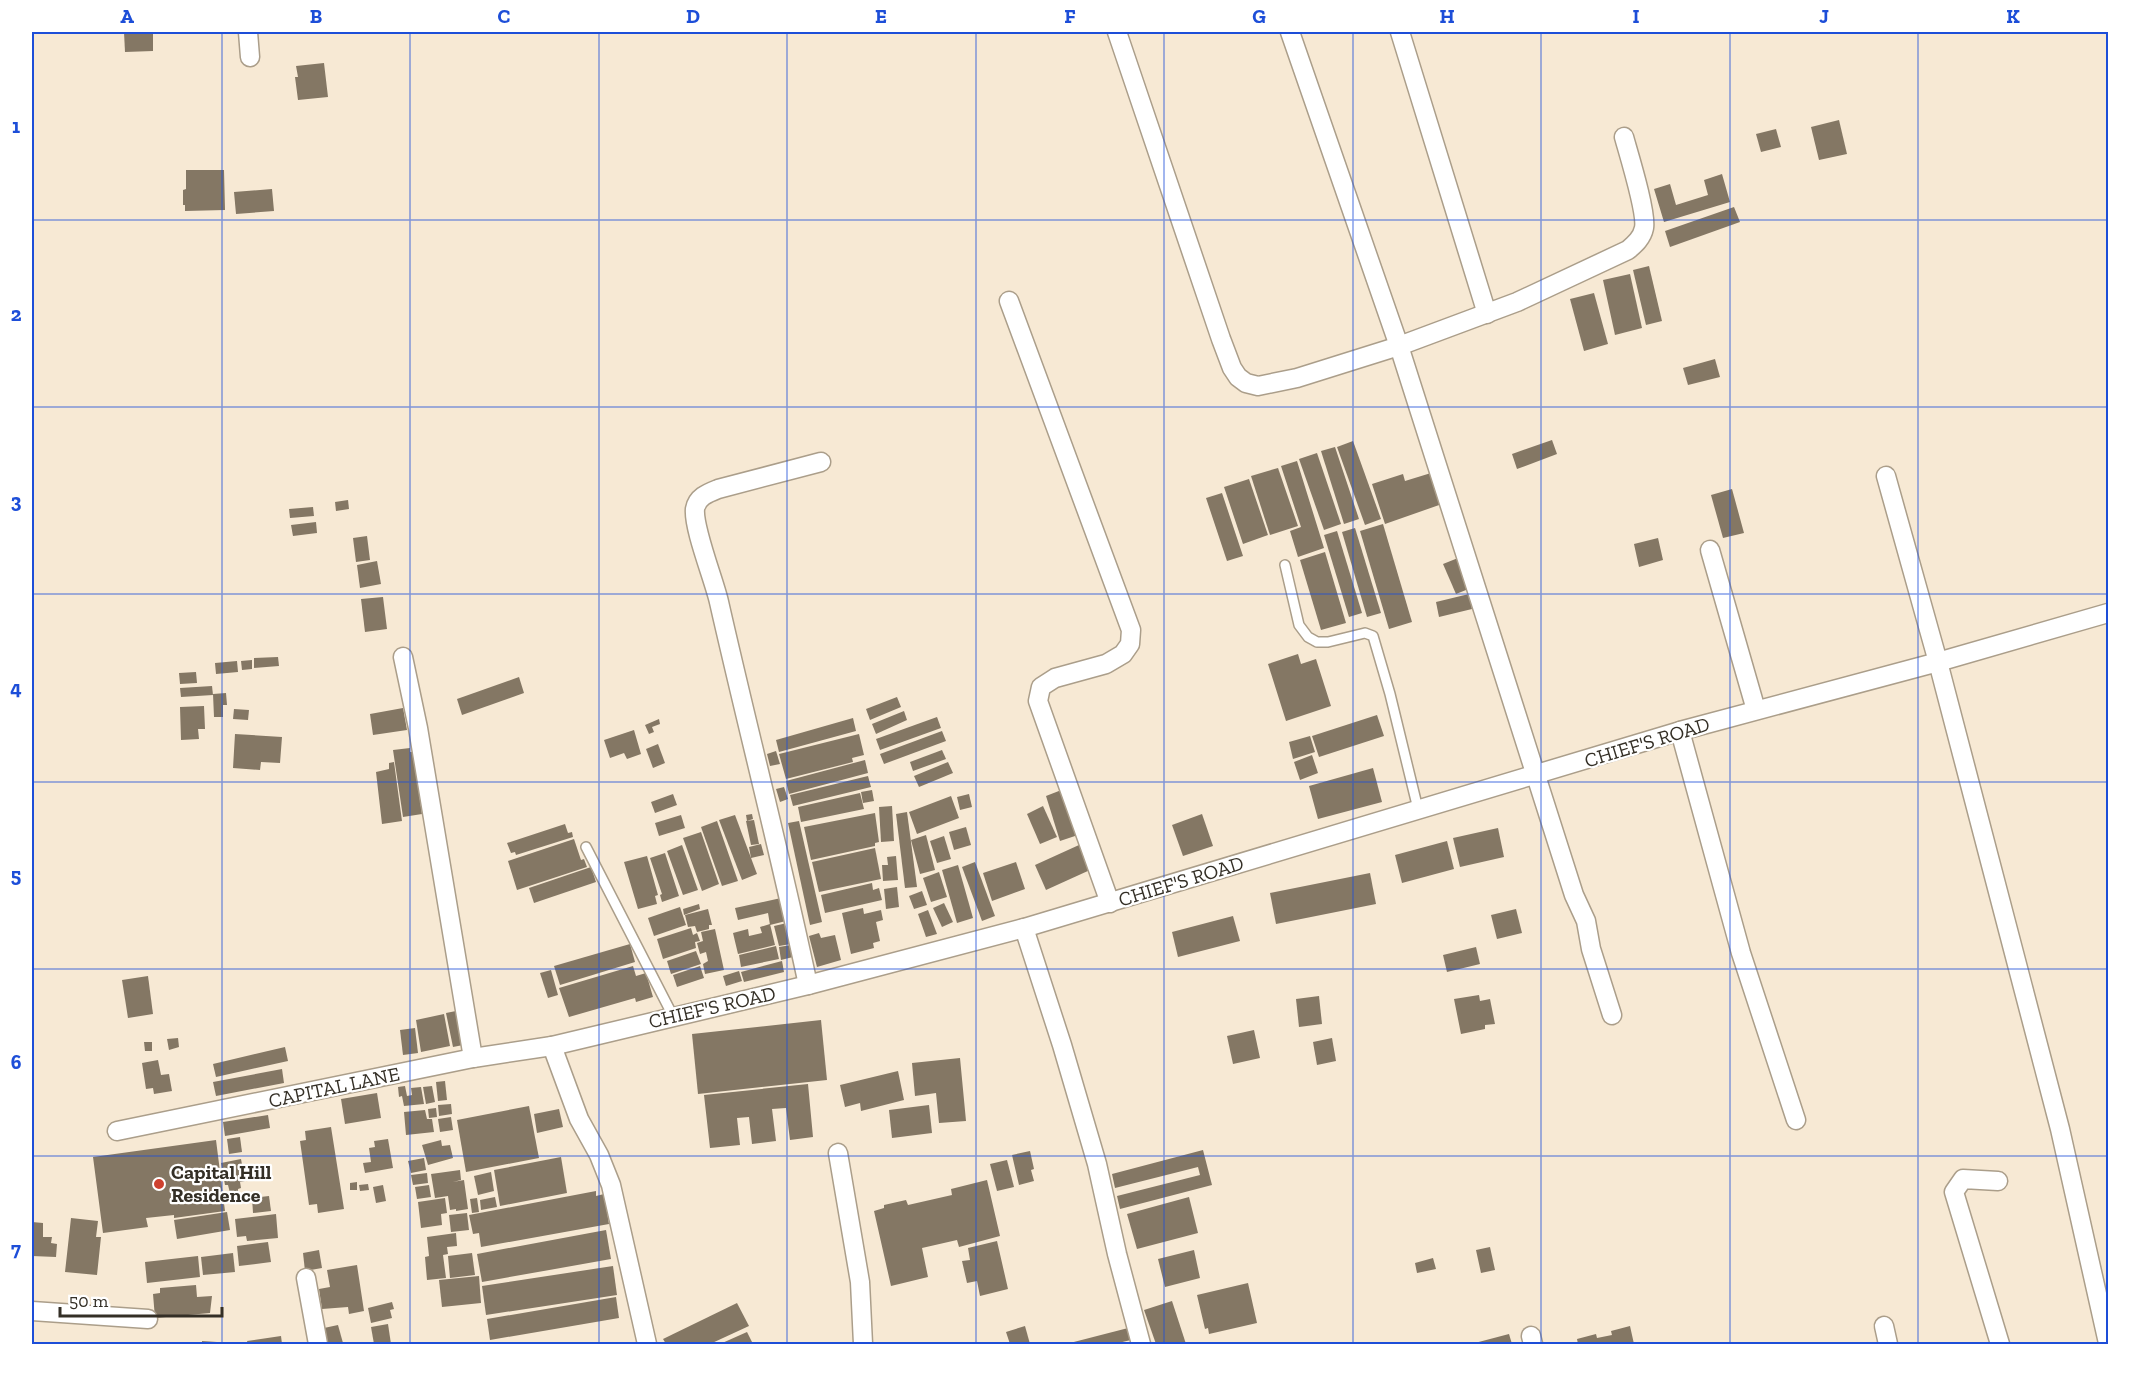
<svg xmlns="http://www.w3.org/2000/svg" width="2140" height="1376" font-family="'Zilla Slab',serif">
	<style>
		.building { fill: #847764 }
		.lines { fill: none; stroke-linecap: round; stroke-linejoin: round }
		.lane-casing { stroke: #ab9e8a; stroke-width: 12 }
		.street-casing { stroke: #ab9e8a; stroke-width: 21 }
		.lane { stroke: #fff; stroke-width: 9 }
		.street { stroke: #fff; stroke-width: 18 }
		.grid { fill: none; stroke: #1d4ed8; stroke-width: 1.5; stroke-opacity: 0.55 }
		.poi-dot { fill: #ce412f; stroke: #fff; stroke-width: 2 }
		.labels { text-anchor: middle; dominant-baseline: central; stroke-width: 4.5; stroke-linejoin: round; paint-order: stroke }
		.street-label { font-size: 20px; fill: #342f26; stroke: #fff }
		.poi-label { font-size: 20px; font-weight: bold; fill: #342f26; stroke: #fff; text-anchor: start }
		.neatline { fill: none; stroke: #1d4ed8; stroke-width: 2 }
		.grid-label { font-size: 20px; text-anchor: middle; font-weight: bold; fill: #1d4ed8 }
	</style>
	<rect width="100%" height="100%" fill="#f7e9d4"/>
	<!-- building -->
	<g class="building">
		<polygon points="124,32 153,32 153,51 125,52"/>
		<polygon points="324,63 328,97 298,100 295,77 298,77 296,66"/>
		<polygon points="1839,120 1847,154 1819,160 1811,127"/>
		<polygon points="1776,129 1781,147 1761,152 1756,134"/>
		<polygon points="186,170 224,170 225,210 185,211 185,205 183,205 183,190 186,189"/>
		<polygon points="1722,174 1730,202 1664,222 1654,189 1670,184 1676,205 1708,195 1704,180"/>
		<polygon points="272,189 274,211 236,214 234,192"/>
		<polygon points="1734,207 1740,222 1670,247 1665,231"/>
		<polygon points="1649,266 1662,321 1646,325 1633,270"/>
		<polygon points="1630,274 1642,328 1615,335 1603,280"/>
		<polygon points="1594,293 1608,344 1584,351 1570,299"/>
		<polygon points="1715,359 1720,377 1688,385 1683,368"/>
		<polygon points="1552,440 1557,454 1517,469 1512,454"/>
		<polygon points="1353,441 1381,519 1365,525 1337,447"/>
		<polygon points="1335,447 1359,519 1344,524 1321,451"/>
		<polygon points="1317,453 1341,524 1324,530 1299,459"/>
		<polygon points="1297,461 1324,548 1298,557 1290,531 1301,527 1281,466"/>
		<polygon points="1278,468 1298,526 1270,535 1251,476"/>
		<polygon points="1431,473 1442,504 1385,524 1372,484 1403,474 1405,481"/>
		<polygon points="1249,479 1268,535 1243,544 1224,487"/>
		<polygon points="1732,489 1744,533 1723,538 1711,495"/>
		<polygon points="1222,493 1243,556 1227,561 1206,498"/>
		<polygon points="348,500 349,509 336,511 335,502"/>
		<polygon points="313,507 314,516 290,518 289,509"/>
		<polygon points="316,522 317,533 293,536 291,525"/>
		<polygon points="1383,524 1412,622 1389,629 1360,531"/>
		<polygon points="1355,528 1381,613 1367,617 1342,532"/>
		<polygon points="1337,531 1362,613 1349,617 1324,535"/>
		<polygon points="367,536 370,560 356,562 353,538"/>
		<polygon points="1658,538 1663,560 1639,567 1634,544"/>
		<polygon points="1325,552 1346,623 1321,630 1300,560"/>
		<polygon points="1458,558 1471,588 1456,594 1443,564"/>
		<polygon points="377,561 381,584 360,588 357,565"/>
		<polygon points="1469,594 1472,609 1439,617 1436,602"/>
		<polygon points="383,597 387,629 365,632 361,599"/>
		<polygon points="1298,654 1301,664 1316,659 1331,706 1286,721 1268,664"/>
		<polygon points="278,657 279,666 254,668 254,658"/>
		<polygon points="252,660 252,669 242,670 241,661"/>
		<polygon points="237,661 238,672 216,674 215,663"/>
		<polygon points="196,672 197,683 180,684 179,673"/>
		<polygon points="519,677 524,693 462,715 457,699"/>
		<polygon points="212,686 213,695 181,697 180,688"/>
		<polygon points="226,693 227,705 223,705 223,717 214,717 213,694"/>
		<polygon points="897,697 901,707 870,720 866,709"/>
		<polygon points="204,706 205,729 198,729 199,739 181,740 180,707"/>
		<polygon points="403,708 407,730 373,735 370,714"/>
		<polygon points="234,709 249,710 248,720 233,719"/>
		<polygon points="904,711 907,720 876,734 872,724"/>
		<polygon points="1377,715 1384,736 1319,757 1312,736"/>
		<polygon points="937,717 941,728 880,750 876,739"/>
		<polygon points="853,718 856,731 779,752 776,740"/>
		<polygon points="659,719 660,724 652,727 654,732 649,734 645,725"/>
		<polygon points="634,730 641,754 627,759 624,753 610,758 604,740"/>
		<polygon points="942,731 946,741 884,764 880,754"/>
		<polygon points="235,734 282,737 280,763 261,762 260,770 233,768"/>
		<polygon points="859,734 864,755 852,758 853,762 786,779 779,754"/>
		<polygon points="1310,736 1315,752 1293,759 1289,742"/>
		<polygon points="658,744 665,763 653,768 646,749"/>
		<polygon points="410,748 410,752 413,752 422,814 403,817 393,750"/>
		<polygon points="942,750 946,759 913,771 910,762"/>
		<polygon points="776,751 780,764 770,766 767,754"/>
		<polygon points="1312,755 1318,773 1300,780 1294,762"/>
		<polygon points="865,760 868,773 789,794 786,781"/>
		<polygon points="394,762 402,821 382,824 376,772 389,769 389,763"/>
		<polygon points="948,762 953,773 919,787 914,776"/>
		<polygon points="1373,768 1382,802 1318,819 1309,786"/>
		<polygon points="868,776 871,787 793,806 790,795"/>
		<polygon points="784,787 788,799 780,802 776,789"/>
		<polygon points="1064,789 1078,835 1060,841 1046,796"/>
		<polygon points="872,790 874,801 863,803 861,792"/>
		<polygon points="860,793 864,809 801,822 798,807"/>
		<polygon points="673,794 677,805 655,813 651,802"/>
		<polygon points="969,794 972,807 960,810 957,797"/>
		<polygon points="951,796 959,818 917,834 909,812"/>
		<polygon points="892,806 894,841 881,842 879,807"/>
		<polygon points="1043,806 1057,837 1040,844 1027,814"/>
		<polygon points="907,812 917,887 905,888 896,814"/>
		<polygon points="875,813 879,842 875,843 875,846 811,860 804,827"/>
		<polygon points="752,814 753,819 747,821 746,815"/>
		<polygon points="1202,814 1213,846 1183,856 1172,825"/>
		<polygon points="681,815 685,828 659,836 655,823"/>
		<polygon points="735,815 757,874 742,880 719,820"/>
		<polygon points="754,820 759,844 751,845 746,821"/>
		<polygon points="717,821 738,881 722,886 701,827"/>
		<polygon points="799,821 822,922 810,925 788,823"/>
		<polygon points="565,824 568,833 572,832 573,837 516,855 515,852 511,853 507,843"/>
		<polygon points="966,827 971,845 954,850 949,832"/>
		<polygon points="1498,828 1504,857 1460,867 1453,838"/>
		<polygon points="701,832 719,884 702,891 683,838"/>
		<polygon points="926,835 935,870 920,874 911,840"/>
		<polygon points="944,836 951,859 937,863 930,841"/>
		<polygon points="574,839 581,860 584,859 587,867 517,890 508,861"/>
		<polygon points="1447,841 1454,869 1402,883 1395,855"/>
		<polygon points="761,844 764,855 751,858 749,847"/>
		<polygon points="682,845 698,890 683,895 667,851"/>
		<polygon points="1079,845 1090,870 1046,890 1035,865"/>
		<polygon points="875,848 881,879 819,892 812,862"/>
		<polygon points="665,853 679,896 662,902 660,895 662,894 650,858"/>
		<polygon points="647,856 658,895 655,896 657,904 638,909 624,862"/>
		<polygon points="896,856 898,880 883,881 882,865 888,865 887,857"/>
		<polygon points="975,862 995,916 982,921 962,867"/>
		<polygon points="1016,862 1025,889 992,901 983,873"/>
		<polygon points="958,865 973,918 957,923 942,870"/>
		<polygon points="591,867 596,882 534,903 529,888"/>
		<polygon points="939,872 947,897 931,902 923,878"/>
		<polygon points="1370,873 1376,904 1276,924 1270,893"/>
		<polygon points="872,883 873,890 879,888 882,900 825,913 821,895"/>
		<polygon points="897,887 899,907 886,909 884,889"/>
		<polygon points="922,891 927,905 914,909 909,896"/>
		<polygon points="781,898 786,921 770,925 768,913 738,920 735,908"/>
		<polygon points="944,903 953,922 942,927 933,908"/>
		<polygon points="699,904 700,909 684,915 683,909"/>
		<polygon points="680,907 686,925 654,936 648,918"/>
		<polygon points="863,908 864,914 881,910 883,920 876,922 880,941 873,943 874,948 851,954 842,913"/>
		<polygon points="708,909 712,925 709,925 709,929 697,932 695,926 688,927 685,915"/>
		<polygon points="1516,909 1522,933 1497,939 1491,915"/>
		<polygon points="928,910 937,934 926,937 918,914"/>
		<polygon points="1233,916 1240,941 1178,957 1172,932"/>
		<polygon points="787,923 791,944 779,946 774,926"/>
		<polygon points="770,924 775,945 738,954 733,933 748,929 749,936 762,933 760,927"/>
		<polygon points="691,928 693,935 697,933 700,941 695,942 696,948 663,959 657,939"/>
		<polygon points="715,929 724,970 705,974 703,964 708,961 706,952 700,954 697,943 703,941 701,932"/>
		<polygon points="819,933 821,938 835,935 841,960 817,967 809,936"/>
		<polygon points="630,944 635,962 560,985 554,966"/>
		<polygon points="791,945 793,957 781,960 779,947"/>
		<polygon points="776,946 779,959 741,967 739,955"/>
		<polygon points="1476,947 1480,964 1447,972 1443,955"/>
		<polygon points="696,951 701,964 671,974 667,961"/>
		<polygon points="782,961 784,972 744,982 741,972"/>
		<polygon points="633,966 636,976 646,973 653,997 636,1002 635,998 569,1017 559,988"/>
		<polygon points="700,966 704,978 677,987 673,975"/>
		<polygon points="551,970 558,995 548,998 540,973"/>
		<polygon points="739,971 742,981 726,986 723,976"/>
		<polygon points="148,976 153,1014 128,1018 122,980"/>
		<polygon points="1479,995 1480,1001 1490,999 1495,1024 1485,1025 1485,1029 1461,1034 1454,999"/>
		<polygon points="1319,996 1322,1024 1299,1027 1296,999"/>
		<polygon points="461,1010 468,1044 453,1047 446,1013"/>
		<polygon points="444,1014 450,1046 421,1052 416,1020"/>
		<polygon points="821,1020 827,1080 698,1094 692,1034"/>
		<polygon points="415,1028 418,1053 403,1055 400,1030"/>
		<polygon points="1254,1030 1260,1058 1233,1064 1227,1036"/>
		<polygon points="178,1038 179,1047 169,1050 167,1039"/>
		<polygon points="1332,1038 1336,1061 1317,1065 1313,1042"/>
		<polygon points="144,1042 152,1042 152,1051 145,1051"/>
		<polygon points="285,1047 288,1061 216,1077 213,1064"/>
		<polygon points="960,1058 966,1121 939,1123 936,1093 915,1096 912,1063"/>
		<polygon points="158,1060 161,1075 169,1074 172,1091 154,1094 153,1088 146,1089 142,1063"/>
		<polygon points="282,1069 284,1083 216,1096 213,1082"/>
		<polygon points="898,1071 904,1100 861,1111 860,1103 845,1107 840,1085"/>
		<polygon points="445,1081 447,1100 438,1101 436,1082"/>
		<polygon points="808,1084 813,1137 790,1140 786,1108 772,1109 776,1141 752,1144 749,1117 737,1118 740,1145 710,1148 704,1095"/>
		<polygon points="405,1086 407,1096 412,1095 411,1088 421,1087 424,1104 404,1106 402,1096 399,1097 398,1087"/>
		<polygon points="432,1086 435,1102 426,1104 423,1087"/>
		<polygon points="377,1093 381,1118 345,1124 341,1099"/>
		<polygon points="451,1104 452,1114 439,1116 438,1105"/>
		<polygon points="929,1105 932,1133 892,1138 889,1110"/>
		<polygon points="529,1106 539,1158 466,1172 457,1120"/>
		<polygon points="436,1108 437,1117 429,1118 428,1109"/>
		<polygon points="559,1109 563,1127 537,1133 534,1114"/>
		<polygon points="425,1110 427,1119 432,1119 434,1132 406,1135 404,1112"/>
		<polygon points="268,1115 270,1128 225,1136 223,1122"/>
		<polygon points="451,1117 453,1130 440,1132 438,1119"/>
		<polygon points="331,1127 344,1209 318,1213 317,1204 309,1205 300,1141 306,1140 305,1131"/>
		<polygon points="240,1137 242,1152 229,1154 227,1139"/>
		<polygon points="388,1139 393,1168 365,1173 363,1163 371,1162 369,1148 375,1147 374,1141"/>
		<polygon points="216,1140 225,1211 174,1218 174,1215 146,1218 148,1227 103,1233 93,1157"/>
		<polygon points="441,1140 442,1146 450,1145 453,1158 428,1165 422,1145"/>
		<polygon points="1203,1150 1212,1185 1120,1209 1117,1196 1200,1175 1198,1167 1115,1188 1112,1174"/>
		<polygon points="1030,1151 1034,1169 1031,1170 1034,1181 1019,1185 1012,1155"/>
		<polygon points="561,1157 567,1193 500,1206 494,1170"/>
		<polygon points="424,1158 426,1170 411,1173 408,1161"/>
		<polygon points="241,1159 245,1181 240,1182 241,1188 238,1189 238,1191 230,1193 228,1185 225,1185 221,1163"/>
		<polygon points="1007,1160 1014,1187 997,1191 990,1164"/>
		<polygon points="460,1170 461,1180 453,1182 464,1180 468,1209 456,1211 456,1209 450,1210 448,1196 435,1198 431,1174"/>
		<polygon points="491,1172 494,1191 478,1195 474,1176"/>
		<polygon points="427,1173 428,1183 413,1185 411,1175"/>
		<polygon points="987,1180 1000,1236 959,1247 957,1240 922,1248 928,1277 891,1286 874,1211 884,1208 884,1205 906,1200 908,1205 952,1195 951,1189"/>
		<polygon points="357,1182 357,1190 350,1190 350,1183"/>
		<polygon points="368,1184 369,1190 360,1191 359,1185"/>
		<polygon points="383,1185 386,1201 376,1203 373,1187"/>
		<polygon points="429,1185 431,1197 417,1199 415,1187"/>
		<polygon points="596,1191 596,1196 604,1194 609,1224 481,1247 479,1233 473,1234 469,1215"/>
		<polygon points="269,1196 271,1211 253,1213 252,1198"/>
		<polygon points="495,1197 497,1207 481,1210 480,1200"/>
		<polygon points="1189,1197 1198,1233 1137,1249 1127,1214"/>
		<polygon points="445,1198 447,1213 441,1214 442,1225 421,1228 418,1202"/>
		<polygon points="477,1198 479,1212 472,1213 470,1199"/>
		<polygon points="227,1212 230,1230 177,1239 174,1220"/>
		<polygon points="467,1213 469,1230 451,1232 449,1215"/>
		<polygon points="276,1214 278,1238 247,1241 246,1236 237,1237 235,1219"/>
		<polygon points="71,1218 98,1221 96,1237 101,1237 97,1275 65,1272"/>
		<polygon points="32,1222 43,1223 43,1237 52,1237 51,1243 57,1244 56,1257 32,1256"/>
		<polygon points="606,1230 611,1259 482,1282 477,1254"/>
		<polygon points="456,1233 457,1246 447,1247 448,1254 443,1255 446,1278 427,1280 425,1257 429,1256 427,1237"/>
		<polygon points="997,1241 1008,1289 980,1296 977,1281 967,1283 962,1261 970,1260 968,1248"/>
		<polygon points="268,1242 271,1262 239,1266 237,1246"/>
		<polygon points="1490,1247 1495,1270 1481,1273 1476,1250"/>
		<polygon points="319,1250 322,1268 305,1271 303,1253"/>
		<polygon points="1194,1250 1200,1278 1165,1287 1158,1259"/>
		<polygon points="233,1253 235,1272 203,1275 201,1257"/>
		<polygon points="472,1253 475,1275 450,1278 448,1256"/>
		<polygon points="198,1256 200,1277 147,1283 145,1262"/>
		<polygon points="1433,1258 1436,1269 1417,1273 1415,1263"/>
		<polygon points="357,1265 364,1311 349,1314 348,1307 322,1309 319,1289 330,1287 327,1270"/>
		<polygon points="613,1266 617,1295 486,1315 482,1286"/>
		<polygon points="479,1276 481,1303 442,1307 439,1280"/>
		<polygon points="1248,1283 1257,1323 1209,1334 1208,1328 1205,1329 1197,1295"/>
		<polygon points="196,1285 197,1297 212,1296 210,1313 155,1318 153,1294 160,1293 160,1288"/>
		<polygon points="616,1297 619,1318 490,1340 487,1319"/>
		<polygon points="1172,1301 1186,1344 1156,1344 1144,1310"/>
		<polygon points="392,1302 394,1309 390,1310 392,1318 371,1323 368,1308"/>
		<polygon points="737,1303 749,1326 710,1344 666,1344 663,1339"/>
		<polygon points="388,1324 391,1344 374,1344 371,1327"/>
		<polygon points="338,1325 343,1343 328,1344 324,1328"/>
		<polygon points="1025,1326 1030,1344 1010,1344 1006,1332"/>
		<polygon points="1630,1326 1634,1344 1578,1344 1577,1339 1596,1334 1597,1338 1612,1335 1611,1331"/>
		<polygon points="1132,1327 1135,1339 1114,1344 1066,1344"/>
		<polygon points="747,1332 753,1344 720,1344"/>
		<polygon points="1509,1334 1512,1344 1471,1344"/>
		<polygon points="281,1336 282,1344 248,1344 247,1341"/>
		<polygon points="202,1341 217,1342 217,1344 202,1344"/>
	</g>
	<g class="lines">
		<!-- lane casing -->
		<g class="lane-casing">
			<g id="lane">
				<polyline points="1285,565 1299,625 1308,637 1317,642 1328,642 1365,633 1373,636 1390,694 1418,809"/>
				<polyline points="586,847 673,1016"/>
			</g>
		</g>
		<!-- street casing -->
		<g class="street-casing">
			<g id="street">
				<polyline points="248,32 250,57"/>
				<path d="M1117 32 1221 339 1232 368 1238 377 1246 383 1258 386 1297 378 1399 346 1517 302 1628 250C1635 244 1642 238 1644 228 1647 213 1629 155 1624 137"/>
				<polyline points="1290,32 1399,346 1574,895 1586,921 1591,949 1612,1015"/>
				<polyline points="1400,32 1487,314"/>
				<polyline points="1009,301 1131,630 1130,644 1123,654 1106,664 1055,678 1041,687 1038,701 1110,903"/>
				<polyline points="1886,476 1938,662 2060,1129 2108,1343"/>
				<polyline points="1710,550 1756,710"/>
				<polyline points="403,657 418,728 473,1058"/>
				<polyline points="1680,731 1741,953 1796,1120"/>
				<polyline points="1024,928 1062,1045 1097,1164 1117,1254 1141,1344"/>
				<path d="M808 985C781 857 748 730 719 602 714 580 693 528 695 509 697 497 708 493 718 489L821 462"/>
				<polyline points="117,1131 473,1058 552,1046"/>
				<polyline points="838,1153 860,1282 863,1344"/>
				<polyline points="1998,1181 1963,1179 1954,1192 2000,1344"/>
				<polyline points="306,1278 318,1344"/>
				<polyline points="32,1311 148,1319"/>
				<polyline points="1884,1326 1888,1344"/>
				<polyline points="1531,1336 1533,1344"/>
				<polyline points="647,1344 611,1185 599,1155 579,1119 552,1046 808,985 1024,928 1680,731 1938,662 2108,613"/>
			</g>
		</g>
		<!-- lane -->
		<use href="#lane" class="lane"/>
		<!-- street -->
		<use href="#street" class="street"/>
	</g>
	<!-- grid -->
	<path class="grid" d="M222 32V1344M410 32V1344M599 32V1344M787 32V1344M976 32V1344M1164 32V1344M1353 32V1344M1541 32V1344M1730 32V1344M1918 32V1344M32 220H2108M32 407H2108M32 594H2108M32 782H2108M32 969H2108M32 1156H2108"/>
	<!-- markers -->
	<circle class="poi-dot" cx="159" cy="1184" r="6"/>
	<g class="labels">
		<!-- street labels -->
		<g class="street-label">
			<text transform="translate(1647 742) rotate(-17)">CHIEF'S ROAD</text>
			<text transform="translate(1181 881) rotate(-17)">CHIEF'S ROAD</text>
			<text transform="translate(712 1007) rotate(-13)">CHIEF'S ROAD</text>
			<text transform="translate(334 1087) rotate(-12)">CAPITAL LANE</text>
		</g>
		<!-- poi labels -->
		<g class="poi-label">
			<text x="171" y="1172">Capital Hill<tspan x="171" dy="23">Residence</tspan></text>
		</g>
	</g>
	<!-- border -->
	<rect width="2140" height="1376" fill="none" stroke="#ffffff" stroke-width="66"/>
	<!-- scale -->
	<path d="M60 1307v9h162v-9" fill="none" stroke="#342f26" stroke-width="3"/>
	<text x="69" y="1307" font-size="18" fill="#342f26" stroke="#ffffff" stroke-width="4.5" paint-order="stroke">50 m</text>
	<rect x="33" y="33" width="2074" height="1310" class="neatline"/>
	<g class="grid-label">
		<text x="127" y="23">A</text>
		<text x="316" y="23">B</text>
		<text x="504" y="23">C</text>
		<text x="693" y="23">D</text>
		<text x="881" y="23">E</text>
		<text x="1070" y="23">F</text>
		<text x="1259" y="23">G</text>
		<text x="1447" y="23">H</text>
		<text x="1636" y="23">I</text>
		<text x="1824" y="23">J</text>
		<text x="2013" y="23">K</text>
		<text x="16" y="133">1</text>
		<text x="16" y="321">2</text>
		<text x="16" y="508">3</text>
		<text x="16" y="695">4</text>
		<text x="16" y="882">5</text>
		<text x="16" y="1069">6</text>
		<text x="16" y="1256">7</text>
	</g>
</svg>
